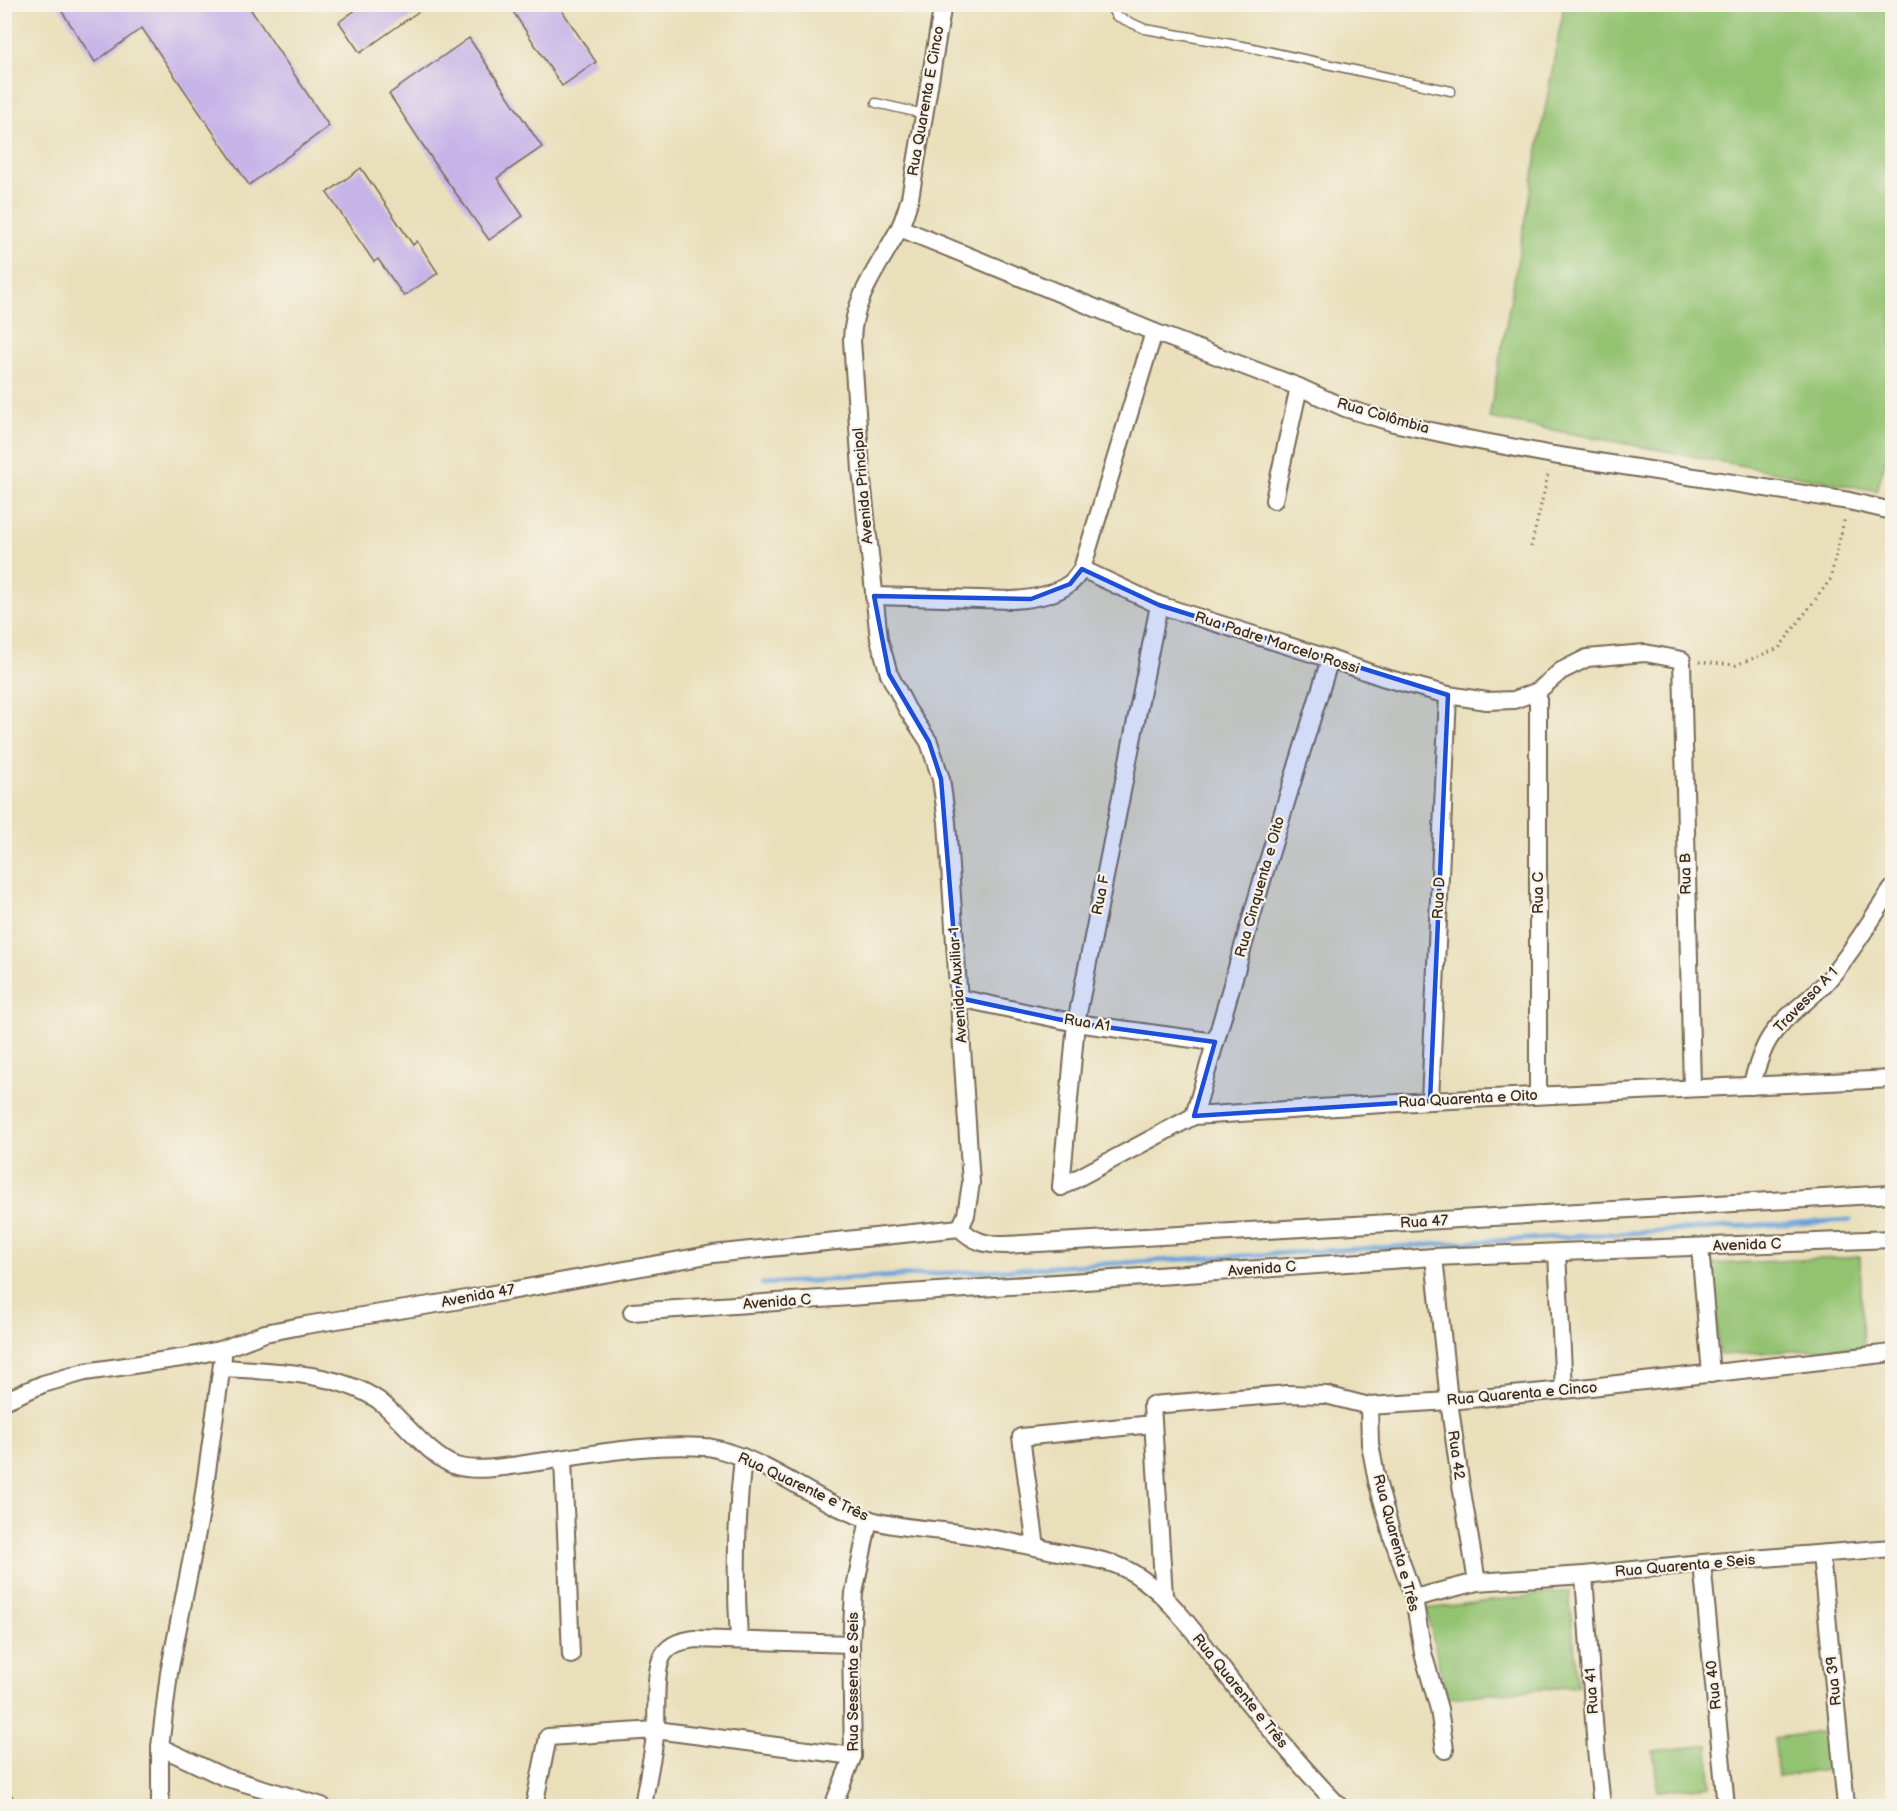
<svg xmlns="http://www.w3.org/2000/svg" width="1897" height="1811" font-family="'Balsamiq Sans',sans-serif">
	<style>
		.green { fill: #93c271; stroke: #677648; stroke-width: 1.5 }
		.lines { fill: none; stroke-linecap: round; stroke-linejoin: round }
		.stream { stroke: #6ba3da; stroke-width: 5 }
		.building { fill: #c6b4e8 }
		.lane-casing { stroke: #786955; stroke-width: 11 }
		.street-casing { stroke: #786955; stroke-width: 20 }
		.path { stroke: #786955; stroke-width: 3; stroke-dasharray: 1.5 4.5; stroke-linecap: butt }
		.lane { stroke: #fff; stroke-width: 8 }
		.street { stroke: #fff; stroke-width: 16 }
		.marked { fill: #1d4ed8; fill-opacity: 0.2; stroke: #1d4ed8; stroke-width: 4.5; stroke-linejoin: round }
		.labels { text-anchor: middle; dominant-baseline: central; stroke-width: 4.5; stroke-linejoin: round; paint-order: stroke }
		.street-label { font-size: 15px; fill: #3b2a1e; stroke: #f7f3e8 }
	</style>
	<rect width="100%" height="100%" fill="#f7f3e8"/>
	<filter id="ink" filterUnits="userSpaceOnUse"><feTurbulence type="fractalNoise" baseFrequency=".0167" numOctaves="2"/><feDisplacementMap in="SourceGraphic" scale="12" xChannelSelector="R" yChannelSelector="G"/><feConvolveMatrix kernelMatrix="1 2 1 2 8 2 1 2 1" color-interpolation-filters="sRGB"/></filter>
	<filter id="wash" filterUnits="userSpaceOnUse"><feTurbulence type="fractalNoise" baseFrequency=".008" numOctaves="4" result="noise"/><feDisplacementMap in="SourceGraphic" scale="24" xChannelSelector="R" yChannelSelector="G"/><feGaussianBlur stdDeviation="1.35" result="paint"/><feColorMatrix in="noise" values="0 0 0 0 0 0 0 0 0 0 0 0 0 0 0 0 0 1.4 0 .05"/><feComposite in="paint" operator="in"/></filter>
	<g filter="url(#wash)">
		<rect width="100%" height="100%" fill="#e9dfba"/>
		<!-- green -->
		<g class="green">
			<polygon points="1564,5 1892,5 1892,435 1877,491 1489,418"/>
			<polygon points="1860,1257 1863,1347 1719,1355 1713,1264"/>
			<polygon points="1569,1591 1578,1686 1447,1698 1426,1609"/>
			<polygon points="1821,1732 1826,1770 1779,1777 1774,1738"/>
			<polygon points="1709,1745 1711,1786 1658,1791 1653,1751"/>
		</g>
		<g class="lines">
			<!-- stream -->
			<polyline class="stream" points="762,1284 1850,1220"/>
		</g>
		<g id="blocks">
			<!-- building -->
			<g class="building">
				<polygon points="57,4 247,4 329,126 249,185 142,28 95,62"/>
				<polygon points="364,4 429,4 360,53 339,22"/>
				<polygon points="508,4 558,4 596,62 562,86"/>
				<polygon points="469,38 542,147 497,178 523,216 489,240 440,171 389,94"/>
				<polygon points="361,168 413,245 417,241 438,273 404,296 378,259 374,262 327,193"/>
			</g>
		</g>
	</g>
	<g filter="url(#ink)">
		<use href="#blocks" fill-opacity="0" stroke="#786955" stroke-width="1.5"/>
		<g class="lines">
			<!-- lane casing -->
			<g class="lane-casing">
				<g id="lane">
					<polyline points="1109,4 1116,16 1145,29 1248,47 1451,91"/>
					<polyline points="876,103 924,114"/>
				</g>
			</g>
			<!-- street casing -->
			<g class="street-casing">
				<g id="street">
					<path d="M943 4 910 198C907 208 904 219 899 229 880 265 853 297 852 340L861 470 879 639 889 674 907 709 929 742 941 779 947 822 971 1183 966 1215 960 1228"/>
					<polyline points="900,228 1154,332 1299,387 1345,408 1394,423 1463,438 1553,455 1849,501 1892,511"/>
					<polyline points="1274,500 1299,387"/>
					<polyline points="1082,569 1154,332"/>
					<path d="M874 596 1012 600C1031 599 1053 596 1069 584 1074 581 1078 574 1082 569L1159 605 1330 659 1382 677 1448 695 1487 701 1514 700 1538 691 1561 671 1587 658 1645 653 1682 660 1692 1088"/>
					<polyline points="1538,691 1538,1095"/>
					<polyline points="959,998 1076,1023 1215,1042"/>
					<path d="M1751 1086C1756 1071 1760 1053 1769 1039 1784 1015 1810 1001 1828 980 1852 953 1871 919 1892 889"/>
					<polyline points="1430,1101 1448,695"/>
					<polyline points="1194,1116 1264,874 1330,659"/>
					<polyline points="1061,1187 1194,1116 1430,1101 1892,1079"/>
					<polyline points="1061,1187 1076,1023 1159,605"/>
					<path d="M960 1228C973 1242 987 1245 1006 1245L1892 1194"/>
					<polyline points="1700,1247 1711,1374"/>
					<polyline points="1557,1253 1564,1390"/>
					<polyline points="1434,1257 1449,1401 1459,1473 1477,1582"/>
					<polyline points="632,1312 1434,1257 1892,1239"/>
					<path d="M223 1368C270 1371 337 1372 378 1400 401 1417 429 1457 456 1466 479 1473 515 1465 539 1462 594 1454 649 1443 705 1447 713 1447 721 1450 730 1453 779 1468 819 1504 868 1519 892 1527 925 1529 951 1532 987 1537 1022 1544 1058 1552 1076 1555 1096 1558 1114 1564 1168 1583 1207 1652 1242 1695 1273 1733 1305 1771 1339 1806"/>
					<polyline points="4,1401 43,1384 85,1372 188,1357 223,1349 265,1333 306,1325 455,1301 713,1254 960,1228"/>
					<polyline points="1369,1406 1370,1444 1377,1481 1393,1539 1414,1598 1423,1653 1439,1709 1445,1750"/>
					<polyline points="563,1459 571,1655"/>
					<polyline points="1036,1547 1021,1437 1153,1424"/>
					<polyline points="1821,1555 1846,1806"/>
					<polyline points="1702,1563 1726,1806"/>
					<polyline points="1584,1575 1596,1750 1602,1806"/>
					<polyline points="1164,1596 1152,1405 1287,1394 1326,1395 1369,1406 1449,1401 1564,1390 1892,1353"/>
					<polyline points="1414,1598 1477,1582 1584,1575 1702,1563 1892,1548"/>
					<path d="M739 1639C735 1578 736 1518 743 1457"/>
					<polyline points="160,1747 224,1777 322,1806"/>
					<polyline points="4,1800 6,1806"/>
					<polyline points="160,1806 160,1747 169,1673 202,1507 223,1357"/>
					<polyline points="534,1806 548,1737 656,1730 853,1756"/>
					<path d="M643 1806C647 1781 653 1755 656 1729 657 1710 654 1670 663 1655 671 1643 682 1641 695 1639L851 1644"/>
					<polyline points="833,1806 853,1756 851,1644 854,1593 869,1519"/>
				</g>
			</g>
			<!-- path -->
			<g class="path">
				<polyline points="1531,547 1549,471"/>
				<polyline points="1699,662 1736,665 1779,648 1830,580 1845,517"/>
			</g>
			<!-- lane -->
			<use href="#lane" class="lane"/>
			<!-- street -->
			<use href="#street" class="street"/>
		</g>
	</g>
	<!-- marked area -->
	<path class="marked" d="M1082 569 1159 605 1448 695 1430 1101 1194 1116 1215 1042 1076 1023 959 998 941 779 929 742 889 674 874 596 1031 599 1070 584Z"/>
	<g class="labels">
		<!-- street labels -->
		<g class="street-label">
			<text transform="translate(926 101) rotate(-80)">Rua Quarenta E Cinco</text>
			<text transform="translate(1383 416) rotate(16)">Rua Colômbia</text>
			<text transform="translate(863 486) rotate(-95)">Avenida Principal</text>
			<text transform="translate(1277 643) rotate(18)">Rua Padre Marcelo Rossi</text>
			<text transform="translate(1686 874) rotate(-91)">Rua B</text>
			<text transform="translate(1260 887) rotate(-74)">Rua Cinquenta e Oito</text>
			<text transform="translate(1538 893) rotate(-90)">Rua C</text>
			<text transform="translate(1101 895) rotate(-79)">Rua F</text>
			<text transform="translate(1439 898) rotate(-87)">Rua D</text>
			<text transform="translate(958 985) rotate(-94)">Avenida Auxiliar 1</text>
			<text transform="translate(1806 1000) rotate(-46)">Travessa A 1</text>
			<text transform="translate(1087 1023) rotate(9)">Rua A1</text>
			<text transform="translate(1468 1099) rotate(-3)">Rua Quarenta e Oito</text>
			<text transform="translate(1424 1222) rotate(-3)">Rua 47</text>
			<text transform="translate(1747 1245) rotate(-2)">Avenida C</text>
			<text transform="translate(1262 1269) rotate(-4)">Avenida C</text>
			<text transform="translate(478 1296) rotate(-10)">Avenida 47</text>
			<text transform="translate(777 1302) rotate(-4)">Avenida C</text>
			<text transform="translate(1522 1394) rotate(-5)">Rua Quarenta e Cinco</text>
			<text transform="translate(1456 1455) rotate(82)">Rua 42</text>
			<text transform="translate(803 1487) rotate(25)">Rua Quarente e Três</text>
			<text transform="translate(1396 1543) rotate(75)">Rua Quarenta e Três</text>
			<text transform="translate(1685 1566) rotate(-5)">Rua Quarenta e Seis</text>
			<text transform="translate(1834 1681) rotate(-96)">Rua 39</text>
			<text transform="translate(853 1682) rotate(-90)">Rua Sessenta e Seis</text>
			<text transform="translate(1714 1685) rotate(-96)">Rua 40</text>
			<text transform="translate(1240 1691) rotate(51)">Rua Quarente e Três</text>
			<text transform="translate(1592 1691) rotate(-94)">Rua 41</text>
		</g>
	</g>
	<!-- margin -->
	<rect width="1897" height="1811" fill="none" stroke="#f7f3e8" stroke-width="24"/>
</svg>
